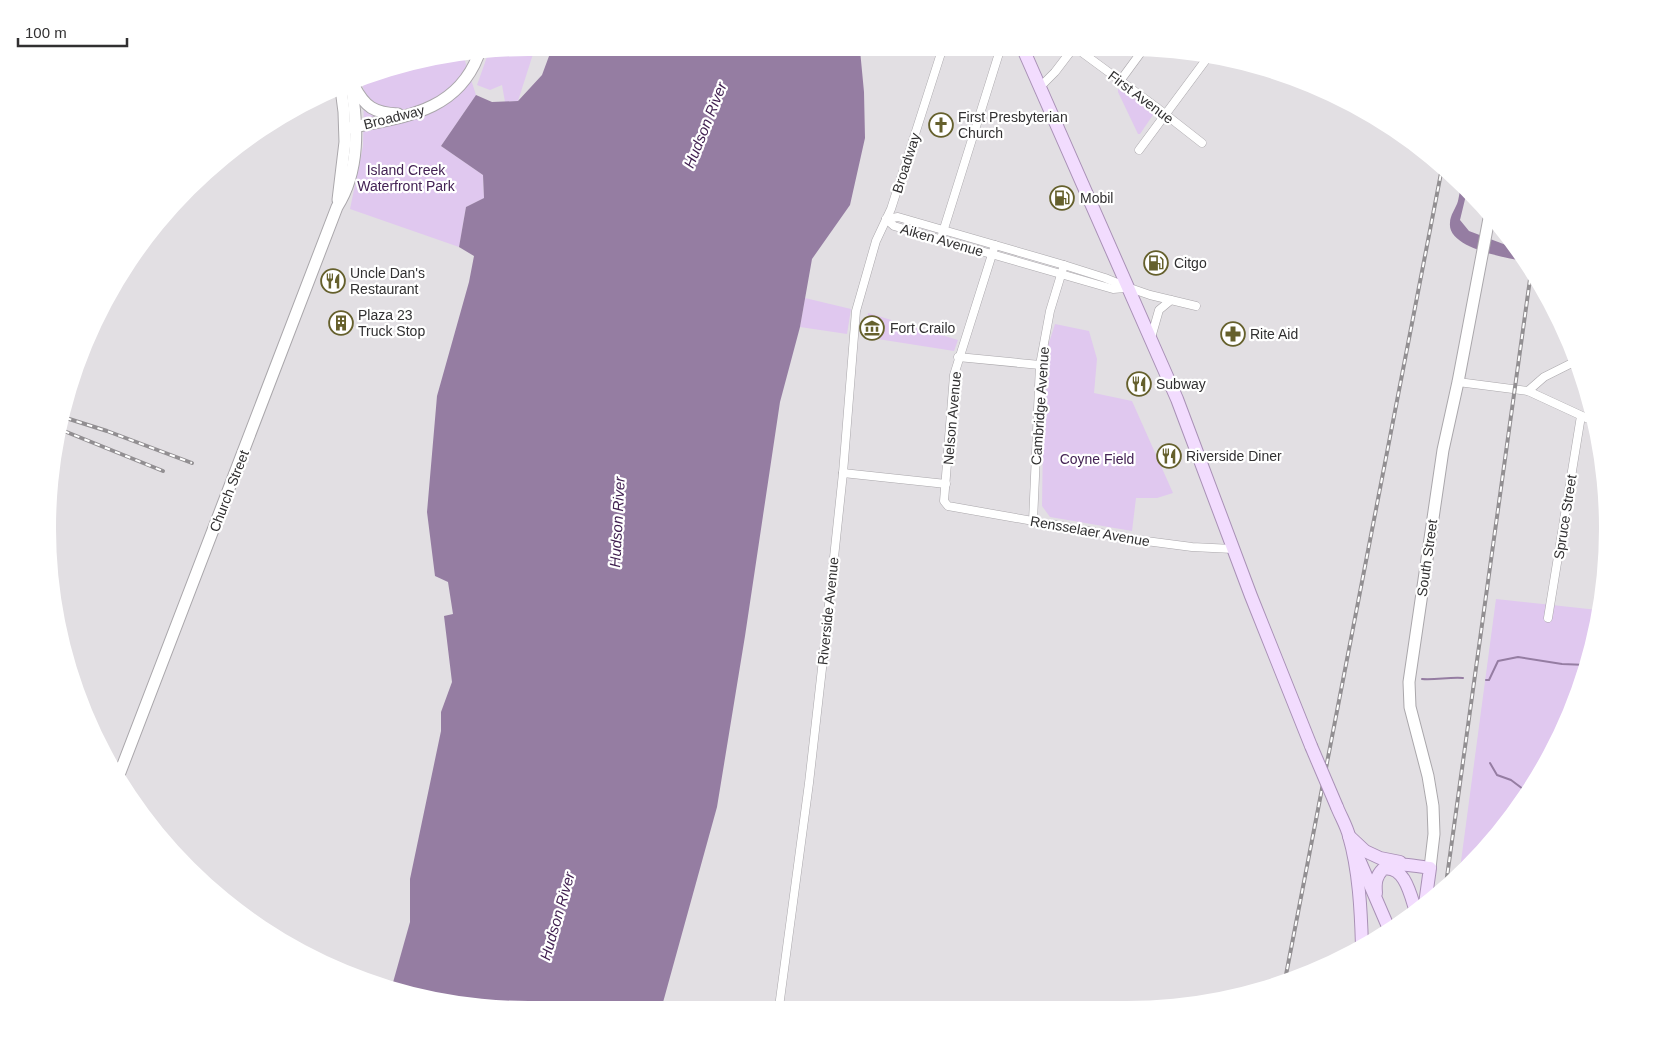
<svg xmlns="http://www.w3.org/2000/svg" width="1655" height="1057" font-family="Helvetica,sans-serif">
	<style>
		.green { fill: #e0c8ef }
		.water { fill: #957da2 }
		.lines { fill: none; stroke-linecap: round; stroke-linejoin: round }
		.stream { stroke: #957da2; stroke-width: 2 }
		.street-casing { stroke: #aaa7ab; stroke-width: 9 }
		.secondary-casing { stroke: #aaa7ab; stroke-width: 13 }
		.primary-casing { stroke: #a991b6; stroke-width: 14 }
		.street { stroke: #fff; stroke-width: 8 }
		.secondary { stroke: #fff; stroke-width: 11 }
		.primary { stroke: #f2dcfe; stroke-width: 12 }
		.rail-casing { stroke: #928f92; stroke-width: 4 }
		.rail { stroke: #fff; stroke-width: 2; stroke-dasharray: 5.5; stroke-linecap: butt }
		.primary-bridge-casing { stroke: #a991b6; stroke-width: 14; stroke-linecap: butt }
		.primary-bridge { stroke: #f2dcfe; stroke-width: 12 }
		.labels { text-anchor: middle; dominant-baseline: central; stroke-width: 4.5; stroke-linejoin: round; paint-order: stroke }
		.street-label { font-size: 14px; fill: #313031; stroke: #fff }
		.poi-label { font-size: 14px; fill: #313031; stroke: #fff; text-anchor: start }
		.park-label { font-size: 14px; fill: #432254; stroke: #fff }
		.water-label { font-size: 15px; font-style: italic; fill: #401f50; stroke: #fff }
	</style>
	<rect width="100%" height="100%" fill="#e2dfe3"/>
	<!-- green -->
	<g class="green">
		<polygon points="527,48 534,51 518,101 505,102 502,85 490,90 477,85 488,54"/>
		<polygon points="464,58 476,95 441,146 483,175 484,198 466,207 459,247 350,209 363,146 364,90 360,80 374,73"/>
		<polygon points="1118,89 1125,90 1155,112 1140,134 1138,134 1118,92"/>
		<polygon points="805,298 851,309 847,334 800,327"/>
		<polygon points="868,313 958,340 954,351 865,337"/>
		<polygon points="1055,324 1089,331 1097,359 1094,393 1132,401 1173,493 1157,498 1136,498 1132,531 1050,517 1042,506 1044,373 1047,349"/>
		<polygon points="1496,599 1598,610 1591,653 1558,741 1508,822 1460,869"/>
	</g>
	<!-- water -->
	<g class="water">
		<polygon points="552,48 860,50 864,92 865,138 850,205 812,259 800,327 780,402 745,636 717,807 662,1006 466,1005 392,986 410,922 410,879 441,731 441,712 452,682 444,616 453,614 448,582 435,576 427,512 437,396 469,282 474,256 459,247 466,207 484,198 483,175 441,146 476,95 492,102 518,101 542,75"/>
		<path d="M1461 186 1467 191 1460 220 1469 231 1514 248 1524 261C1506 258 1447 248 1450 223 1450 215 1456 208 1458 201 1459 196 1460 191 1461 186Z"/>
	</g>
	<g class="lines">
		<!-- stream -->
		<g class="stream">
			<path d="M1422 679C1436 680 1449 677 1463 678"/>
			<polyline points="1486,680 1489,680 1498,661 1518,657 1562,664 1587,665"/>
			<polyline points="1490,763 1497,775 1511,780 1527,792"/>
		</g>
		<!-- street casing -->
		<g class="street-casing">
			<g id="street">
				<polyline points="1080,51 1156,107 1202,143"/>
				<polyline points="1120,81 1142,51"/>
				<polyline points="1040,87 1055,72 1071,51"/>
				<polyline points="1139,150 1208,57"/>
				<polyline points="886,219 898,217 1064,265 1105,278 1127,287 1150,295 1196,306"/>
				<polyline points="886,219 894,226 1113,289 1125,288"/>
				<polyline points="942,235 1000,50"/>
				<polyline points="995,245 954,375 944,501 948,506 1146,541 1192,547 1233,549"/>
				<polyline points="1151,338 1159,310 1171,300"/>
				<polyline points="958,357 1040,365"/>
				<polyline points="1458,382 1528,391 1593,421"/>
				<polyline points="1528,391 1544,377 1576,361"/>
				<polyline points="843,473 946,484"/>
				<polyline points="1033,521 1040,365 1050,311 1064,265"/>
				<polyline points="1548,618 1581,416"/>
				<polyline points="779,1007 809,783 825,642 843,473 856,311 876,241 891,209 942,50"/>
			</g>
		</g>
		<!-- secondary casing -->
		<g class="secondary-casing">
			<g id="secondary">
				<path d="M354 86C365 107 374 113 398 114"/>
				<path d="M345 129C398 117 455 115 478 56"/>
				<polyline points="338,200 345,142 344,112 341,89"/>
				<path d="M119 775C193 586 264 396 337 207 360 171 358 125 351 84"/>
				<polyline points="1430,868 1434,834 1433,806 1428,776 1410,707 1409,682 1443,450 1458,382 1490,213"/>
			</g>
		</g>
		<!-- primary casing -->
		<g class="primary-casing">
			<g id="primary">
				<polyline points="1024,51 1177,399 1251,596 1311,746"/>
				<path d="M1337 807C1341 817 1347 827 1349 836 1359 870 1361 911 1362 946"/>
				<polyline points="1349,836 1365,851 1380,858 1400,862"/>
				<polyline points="1358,857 1389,929"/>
				<path d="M1387 867C1401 862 1416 866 1430 868L1425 904"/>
				<path d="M1376 893C1375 883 1376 876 1383 869 1405 864 1411 897 1416 912"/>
			</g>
		</g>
		<!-- street -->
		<use href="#street" class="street"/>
		<!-- secondary -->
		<use href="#secondary" class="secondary"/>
		<!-- primary -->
		<use href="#primary" class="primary"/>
		<!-- rail casing -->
		<g class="rail-casing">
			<g id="rail">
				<polyline points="237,151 292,113"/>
				<polyline points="66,418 107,431 192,463"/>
				<polyline points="64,431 163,471"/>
				<polyline points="1446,884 1531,272"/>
				<polyline points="1285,980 1442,168"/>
			</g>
		</g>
		<!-- rail -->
		<use href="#rail" class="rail"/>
		<!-- primary-bridge casing -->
		<g class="primary-bridge-casing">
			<polyline id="primary-bridge" points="1311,746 1337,807"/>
		</g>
		<!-- primary-bridge -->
		<use href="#primary-bridge" class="primary-bridge"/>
	</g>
	<!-- icons -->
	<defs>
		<g id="church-ring" transform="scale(1.25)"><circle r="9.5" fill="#fff" stroke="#65602c" stroke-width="1.5"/><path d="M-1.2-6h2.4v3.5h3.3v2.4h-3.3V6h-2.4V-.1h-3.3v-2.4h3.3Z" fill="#65602c"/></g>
		<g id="fuel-ring" transform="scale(1.25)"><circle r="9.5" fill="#fff" stroke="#65602c" stroke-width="1.5"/><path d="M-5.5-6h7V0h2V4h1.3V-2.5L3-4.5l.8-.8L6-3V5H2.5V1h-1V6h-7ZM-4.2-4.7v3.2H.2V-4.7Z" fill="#65602c"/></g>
		<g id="restaurant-ring" transform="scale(1.25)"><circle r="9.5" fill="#fff" stroke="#65602c" stroke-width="1.5"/><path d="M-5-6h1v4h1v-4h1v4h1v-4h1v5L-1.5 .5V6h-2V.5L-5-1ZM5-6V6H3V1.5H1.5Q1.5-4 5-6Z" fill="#65602c"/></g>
		<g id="building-ring" transform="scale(1.25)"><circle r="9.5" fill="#fff" stroke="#65602c" stroke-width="1.5"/><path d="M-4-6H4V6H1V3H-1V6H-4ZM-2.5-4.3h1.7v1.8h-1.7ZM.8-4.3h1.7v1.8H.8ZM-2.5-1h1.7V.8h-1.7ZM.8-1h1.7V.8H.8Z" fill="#65602c"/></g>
		<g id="museum-ring" transform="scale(1.25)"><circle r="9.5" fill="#fff" stroke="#65602c" stroke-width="1.5"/><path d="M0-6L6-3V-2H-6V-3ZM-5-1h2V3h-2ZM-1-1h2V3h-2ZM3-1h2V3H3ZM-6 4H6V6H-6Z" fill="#65602c"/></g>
		<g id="pharmacy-ring" transform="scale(1.25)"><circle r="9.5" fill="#fff" stroke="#65602c" stroke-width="1.5"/><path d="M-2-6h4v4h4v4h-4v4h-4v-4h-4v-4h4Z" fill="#65602c"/></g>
	</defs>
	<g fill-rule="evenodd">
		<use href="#church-ring" x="941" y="125"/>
		<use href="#fuel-ring" x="1062" y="198"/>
		<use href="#fuel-ring" x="1156" y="263"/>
		<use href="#restaurant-ring" x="333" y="281"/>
		<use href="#building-ring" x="341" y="323"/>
		<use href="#museum-ring" x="872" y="328"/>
		<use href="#pharmacy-ring" x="1233" y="334"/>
		<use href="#restaurant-ring" x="1139" y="384"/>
		<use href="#restaurant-ring" x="1169" y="456"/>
	</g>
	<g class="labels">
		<!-- street labels -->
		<g class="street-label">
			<text transform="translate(1141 97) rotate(37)">First Avenue</text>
			<text transform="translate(394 117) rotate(-14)">Broadway</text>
			<text transform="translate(906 163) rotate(-72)">Broadway</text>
			<text transform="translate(942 240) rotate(16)">Aiken Avenue</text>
			<text transform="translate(1040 406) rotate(-86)">Cambridge Avenue</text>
			<text transform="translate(952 418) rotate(-85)">Nelson Avenue</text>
			<text transform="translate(229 491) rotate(-69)">Church Street</text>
			<text transform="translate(1565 517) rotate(-81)">Spruce Street</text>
			<text transform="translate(1090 531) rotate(10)">Rensselaer Avenue</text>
			<text transform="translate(1427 558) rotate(-82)">South Street</text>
			<text transform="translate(828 611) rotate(-84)">Riverside Avenue</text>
		</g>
		<!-- poi labels -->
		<g class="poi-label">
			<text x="958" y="117">First Presbyterian<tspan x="958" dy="16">Church</tspan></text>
			<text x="1080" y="198">Mobil</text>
			<text x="1174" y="263">Citgo</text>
			<text x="350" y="273">Uncle Dan's<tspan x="350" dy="16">Restaurant</tspan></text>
			<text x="358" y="315">Plaza 23<tspan x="358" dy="16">Truck Stop</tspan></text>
			<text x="890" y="328">Fort Crailo</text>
			<text x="1250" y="334">Rite Aid</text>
			<text x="1156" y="384">Subway</text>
			<text x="1186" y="456">Riverside Diner</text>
		</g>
		<!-- park labels -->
		<g class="park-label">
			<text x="406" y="170">Island Creek<tspan x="406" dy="16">Waterfront Park</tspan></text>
			<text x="1097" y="459">Coyne Field</text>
		</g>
		<!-- water labels -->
		<g class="water-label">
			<text transform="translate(705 125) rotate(-68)">Hudson River</text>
			<text transform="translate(617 522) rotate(-87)">Hudson River</text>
			<text transform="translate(557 916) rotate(-74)">Hudson River</text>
		</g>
	</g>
	<!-- crop -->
	<path d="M0 0H1655V1057H0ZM528 56H1127A472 472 0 0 1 1599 528V529A472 472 0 0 1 1127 1001H528A472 472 0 0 1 56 529V528A472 472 0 0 1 528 56Z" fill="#fff" fill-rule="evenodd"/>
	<!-- scale -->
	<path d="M18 38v8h109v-8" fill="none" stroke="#313031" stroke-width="2.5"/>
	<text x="25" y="38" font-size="15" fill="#313031" stroke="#ffffff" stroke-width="4" paint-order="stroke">100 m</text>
</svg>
